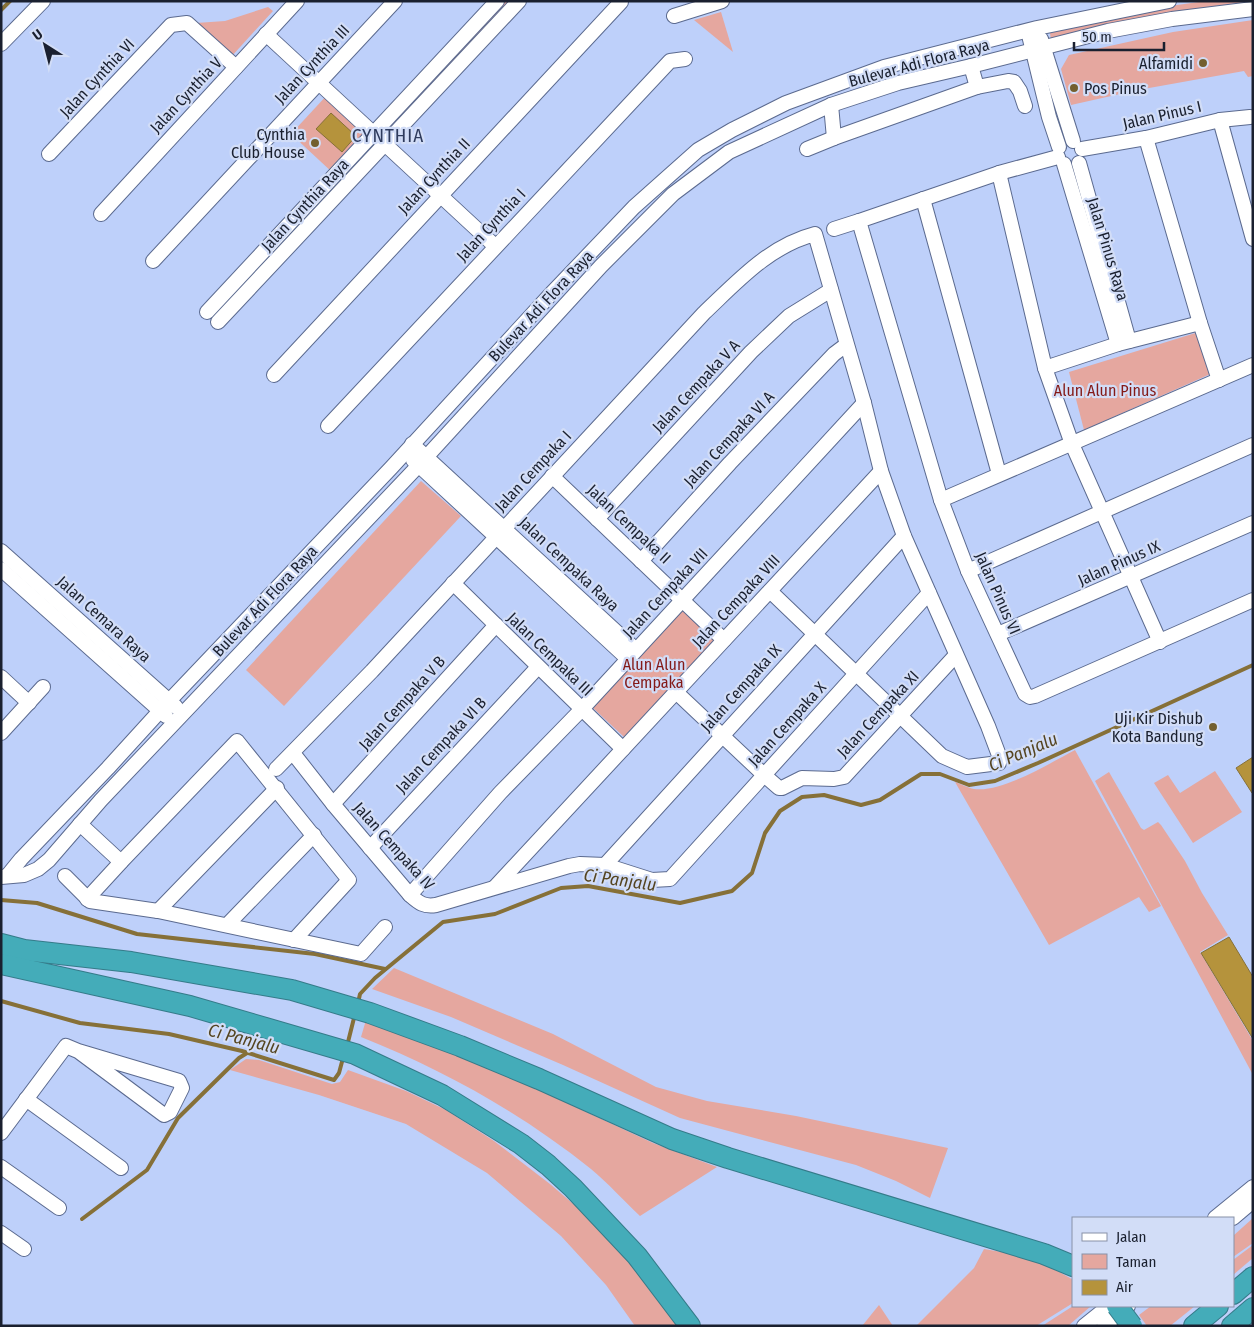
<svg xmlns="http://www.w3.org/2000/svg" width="1254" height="1327" font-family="'Fira Sans Condensed',sans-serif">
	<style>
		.green { fill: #e5a79f }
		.water { fill: #b5933c; stroke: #867038 }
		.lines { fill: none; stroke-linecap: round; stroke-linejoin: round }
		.stream { stroke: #867038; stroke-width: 4 }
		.minor-casing { stroke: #5b6a8f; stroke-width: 16 }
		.highway-casing { stroke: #357b89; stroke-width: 22 }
		.minor { stroke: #fff; stroke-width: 14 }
		.highway { stroke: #44acb9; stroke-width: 20 }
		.highway-bridge-casing { stroke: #357b89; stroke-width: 22; stroke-linecap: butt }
		.highway-bridge { stroke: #44acb9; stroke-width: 20 }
		.poi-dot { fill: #735f2e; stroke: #d2ddf7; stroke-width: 2 }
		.labels { text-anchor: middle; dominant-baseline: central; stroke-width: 4.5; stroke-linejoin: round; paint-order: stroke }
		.street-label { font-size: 16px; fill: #1a202f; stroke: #d2ddf7 }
		.poi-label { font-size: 16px; fill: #1a202f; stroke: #d2ddf7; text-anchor: end }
		.park-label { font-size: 16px; fill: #841a18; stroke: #d2ddf7 }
		.water-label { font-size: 18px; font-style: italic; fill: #554521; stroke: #d2ddf7 }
		.quarter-label { font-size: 19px; letter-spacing: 1px; fill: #2e3b5d; stroke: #d2ddf7 }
	</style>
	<rect width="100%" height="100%" fill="#bed0fa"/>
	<!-- green -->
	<g class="green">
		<polygon points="501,1 516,1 385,141 378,134"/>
		<polygon points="1206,1 1253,1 1170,12 1051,40 1050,33 1170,6"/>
		<polygon points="268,7 273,11 231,57 196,23 225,21"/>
		<polygon points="721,12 733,52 694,20"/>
		<polygon points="1253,20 1253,76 1248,77 1244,71 1138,90 1071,105 1061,69 1069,55 1173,32"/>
		<polygon points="328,94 370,133 333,173 291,134"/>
		<polygon points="1202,331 1215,372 1084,430 1069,372"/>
		<polygon points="421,481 461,516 284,706 246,670"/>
		<polygon points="684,608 717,639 624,737 592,707"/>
		<path d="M1075 750 1161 906 1149 912 1139 897 1049 945 955 782C961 784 968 788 974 789 1002 793 1050 763 1075 750Z"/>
		<polygon points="1215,771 1242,812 1193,843 1154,783 1168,775 1180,793"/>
		<polygon points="1109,772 1141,828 1144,830 1158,822 1161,825 1185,861 1202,893 1228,935 1200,952 1253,1041 1253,1075 1095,781"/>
		<polygon points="394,968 553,1034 656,1087 707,1101 796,1116 948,1148 930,1198 896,1181 856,1165 680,1118 563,1065 451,1017 372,989"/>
		<path d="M366 1020 472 1060 539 1090 653 1143 717 1167 640 1216C624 1201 608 1183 591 1169 521 1113 444 1070 361 1037Z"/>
		<polygon points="246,1059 259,1060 332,1084 340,1082 348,1070 406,1091 446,1110 494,1141 550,1184 592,1220 621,1249 679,1326 635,1326 606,1285 561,1236 487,1173 406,1124 319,1095 230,1070"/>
		<polygon points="1253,1218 1253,1243 1233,1257 1233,1236"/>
		<polygon points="1253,1245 1253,1258 1233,1275 1233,1260"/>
		<polygon points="984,1249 1013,1254 1045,1264 1070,1278 1073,1280 1073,1303 1036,1326 916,1326 974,1268"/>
		<polygon points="879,1305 893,1326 862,1326"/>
		<polygon points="1073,1306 1091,1306 1068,1326 1042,1326"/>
		<polygon points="1151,1306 1195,1306 1170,1326 1147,1326 1139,1315"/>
	</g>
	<!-- water -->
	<g class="water">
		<polygon points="331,113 356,136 342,152 316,129"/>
		<polygon points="1253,757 1253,792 1252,793 1236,768"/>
		<polygon points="1229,937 1253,977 1253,1039 1201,953"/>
	</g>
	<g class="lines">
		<!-- stream -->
		<g class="stream">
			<polyline points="1,10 10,1"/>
			<polyline points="1,900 37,903 137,934 315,954 385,969"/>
			<polyline points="1,1001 80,1023 169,1034 242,1051 334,1080 339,1073 343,1058"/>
			<polyline points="358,1003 360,994 375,978 443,922 495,914 561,888 588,886 680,903 732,891 752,873 765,833 780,811 802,797 824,795 861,805 880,800 921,774 940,774 969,785 995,781 1038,763 1253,665"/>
			<polyline points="347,1046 355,1014"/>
			<polyline points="82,1219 147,1170 178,1118 239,1058 247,1053"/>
		</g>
		<!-- minor casing -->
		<g class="minor-casing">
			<g id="minor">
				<polyline points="674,16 722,1"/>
				<polyline points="1028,31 1049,117 1059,147"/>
				<polyline points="266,34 495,246"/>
				<polyline points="1041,39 1073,141"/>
				<polyline points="1,44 43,1"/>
				<polyline points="977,87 1008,81 1014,82 1020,91 1025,106"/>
				<polyline points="831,105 834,138 977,87 971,66"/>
				<polyline points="1220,120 1253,239"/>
				<polyline points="1146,138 1200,323 1219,380"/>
				<polyline points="807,149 834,138"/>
				<polyline points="1082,149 1146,138 1220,120 1250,117"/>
				<polyline points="49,154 171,25 187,23 236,67"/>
				<polyline points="1079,163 1129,341"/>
				<polyline points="1064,164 1118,344"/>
				<polyline points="999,173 1045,368 1072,444 1160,642"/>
				<polyline points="923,199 999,474"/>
				<polyline points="101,214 297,1"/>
				<polyline points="834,229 859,221"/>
				<polyline points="153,261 395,1"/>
				<polyline points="207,312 497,1"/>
				<polyline points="218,322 519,1"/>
				<polyline points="1253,365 941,500 968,571 1025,694 1030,697 1035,696 1253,600"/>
				<polyline points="1045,368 1118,344 1200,323"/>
				<polyline points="274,375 621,2"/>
				<polyline points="328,426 670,61 685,59"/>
				<polyline points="412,444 636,650"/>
				<polyline points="413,460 628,659"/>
				<polyline points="552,476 724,640"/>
				<polyline points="941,500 859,221 999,173 1058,157"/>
				<polyline points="597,519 751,352 789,316 831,290"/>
				<polyline points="1,551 176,707"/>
				<polyline points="641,561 730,463 834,354 846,345"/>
				<polyline points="1,569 166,716"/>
				<polyline points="968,571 1253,445"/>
				<polyline points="453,583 623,749"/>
				<polyline points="998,634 1253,523"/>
				<polyline points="1,677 29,703"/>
				<polyline points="676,692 764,775 779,788 782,788 802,778 834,779 844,777 956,655"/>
				<polyline points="1,733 43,687"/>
				<path d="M293 753 333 804 410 895C419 903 424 907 436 905L569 866 580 864 605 865 652 880 670 879 929 593"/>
				<path d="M276 769 372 671 704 313C738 281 769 246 815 234L864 403 881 471 904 536 988 726 1000 758 999 763 967 767 942 756 770 591"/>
				<polyline points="333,804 496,625"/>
				<polyline points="80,824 121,862 87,899"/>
				<polyline points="370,848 538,667"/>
				<polyline points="121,862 237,741 349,880 294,940"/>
				<polyline points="605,865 904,536"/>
				<polyline points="8,875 21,859 108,768 169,701 391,468 550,295 634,207 698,150 732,130 786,103 884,67 1037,28 1169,1"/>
				<polyline points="65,876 90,901 158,911 361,954 385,927"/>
				<polyline points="1,877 24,875 38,869 49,860 101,800 419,465 601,266 673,194 729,152 831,105 898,83 971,66 1108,31 1172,19 1253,9"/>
				<polyline points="495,887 881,471"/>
				<polyline points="410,895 500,793 582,709 864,403"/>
				<polyline points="158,911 277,788"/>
				<polyline points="228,924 314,835"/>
				<polyline points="26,1099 121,1168"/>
				<polyline points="1,1133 66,1046 78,1051 179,1081 182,1088 170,1112 164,1115 78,1051"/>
				<polyline points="1,1167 59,1208"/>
				<polyline points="1215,1218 1253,1187"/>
				<polyline points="1233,1218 1253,1201"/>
				<polyline points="1,1233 24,1249"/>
				<polyline points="1084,1326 1109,1306"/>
				<polyline points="1104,1326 1128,1306"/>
			</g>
		</g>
		<!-- highway casing -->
		<g class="highway-casing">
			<g id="highway">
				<polyline points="1,944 24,950 131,962 292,990 370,1013 460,1046 539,1079 672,1139 728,1158 1044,1254 1073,1266"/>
				<polyline points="1,964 190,1006 355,1054 442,1095 521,1144 548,1165 573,1188 637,1256 690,1326"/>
				<polyline points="1233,1294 1253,1277"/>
				<polyline points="1194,1326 1218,1306"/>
				<polyline points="1232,1326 1253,1308"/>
			</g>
		</g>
		<!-- minor -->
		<use href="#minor" class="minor"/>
		<!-- highway -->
		<use href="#highway" class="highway"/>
		<!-- highway-bridge casing -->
		<g class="highway-bridge-casing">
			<polyline id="highway-bridge" points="1117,1306 1132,1326"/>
		</g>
		<!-- highway-bridge -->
		<use href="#highway-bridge" class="highway-bridge"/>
	</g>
	<!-- markers -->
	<g class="poi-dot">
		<circle cx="1203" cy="63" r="5"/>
		<circle cx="1074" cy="88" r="5"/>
		<circle cx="315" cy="143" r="5"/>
		<circle cx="1213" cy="727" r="5"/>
	</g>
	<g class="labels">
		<!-- street labels -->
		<g class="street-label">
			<text transform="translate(919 63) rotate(-15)">Bulevar Adi Flora Raya</text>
			<text transform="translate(312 64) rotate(-47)">Jalan Cynthia III</text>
			<text transform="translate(97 78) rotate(-47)">Jalan Cynthia VI</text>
			<text transform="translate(186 95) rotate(-47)">Jalan Cynthia V</text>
			<text transform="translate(1162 115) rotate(-13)">Jalan Pinus I</text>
			<text transform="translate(434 176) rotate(-47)">Jalan Cynthia II</text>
			<text transform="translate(305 205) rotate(-47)">Jalan Cynthia Raya</text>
			<text transform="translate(491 225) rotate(-47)">Jalan Cynthia I</text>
			<text transform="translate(1108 249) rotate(73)">Jalan Pinus Raya</text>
			<text transform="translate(541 306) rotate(-47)">Bulevar Adi Flora Raya</text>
			<text transform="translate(696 386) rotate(-47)">Jalan Cempaka V A</text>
			<text transform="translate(729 439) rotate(-47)">Jalan Cempaka VI A</text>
			<text transform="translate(533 471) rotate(-47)">Jalan Cempaka I</text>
			<text transform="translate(629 524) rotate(43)">Jalan Cempaka II</text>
			<text transform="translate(1119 563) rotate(-24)">Jalan Pinus IX</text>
			<text transform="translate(569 564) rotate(43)">Jalan Cempaka Raya</text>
			<text transform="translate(665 593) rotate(-47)">Jalan Cempaka VII</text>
			<text transform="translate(998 593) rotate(66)">Jalan Pinus VI</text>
			<text transform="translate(265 601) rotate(-47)">Bulevar Adi Flora Raya</text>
			<text transform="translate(736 601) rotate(-47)">Jalan Cempaka VIII</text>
			<text transform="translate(104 619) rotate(42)">Jalan Cemara Raya</text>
			<text transform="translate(550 654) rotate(44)">Jalan Cempaka III</text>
			<text transform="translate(741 688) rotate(-48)">Jalan Cempaka IX</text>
			<text transform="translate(402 703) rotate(-48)">Jalan Cempaka V B</text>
			<text transform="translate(878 714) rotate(-47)">Jalan Cempaka XI</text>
			<text transform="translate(787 724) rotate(-48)">Jalan Cempaka X</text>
			<text transform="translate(441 745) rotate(-47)">Jalan Cempaka VI B</text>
			<text transform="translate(394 846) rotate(48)">Jalan Cempaka IV</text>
		</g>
		<!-- poi labels -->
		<g class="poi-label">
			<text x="1193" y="63">Alfamidi</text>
			<text x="1084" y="88" text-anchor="start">Pos Pinus</text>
			<text x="305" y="134">Cynthia<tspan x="305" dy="18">Club House</tspan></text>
			<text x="1203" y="718">Uji Kir Dishub<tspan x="1203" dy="18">Kota Bandung</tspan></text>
		</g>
		<!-- park labels -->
		<g class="park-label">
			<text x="1105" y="390">Alun Alun Pinus</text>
			<text x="654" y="664">Alun Alun<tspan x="654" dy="18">Cempaka</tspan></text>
		</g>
		<!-- water labels -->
		<g class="water-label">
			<text transform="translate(1023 752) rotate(-23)">Ci Panjalu</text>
			<text transform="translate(620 880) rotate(8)">Ci Panjalu</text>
			<text transform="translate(244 1039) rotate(15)">Ci Panjalu</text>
		</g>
		<!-- quarter labels -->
		<g class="quarter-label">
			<text x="388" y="135">CYNTHIA</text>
		</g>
	</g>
	<!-- border -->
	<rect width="1254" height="1327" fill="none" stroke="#1a202f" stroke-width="5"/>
	<!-- legend -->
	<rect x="1072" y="1217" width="162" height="90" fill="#d2ddf7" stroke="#8891a7"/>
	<rect x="1082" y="1233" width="25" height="8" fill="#ffffff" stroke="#8891a7"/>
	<text x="1116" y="1242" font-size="15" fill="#1a202f">Jalan</text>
	<rect x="1082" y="1254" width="25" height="15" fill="#e5a79f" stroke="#8891a7"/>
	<text x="1116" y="1267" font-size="15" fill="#1a202f">Taman</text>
	<rect x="1082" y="1280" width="25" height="15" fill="#b5933c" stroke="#8891a7"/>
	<text x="1116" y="1292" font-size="15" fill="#1a202f">Air</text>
	<!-- north arrow -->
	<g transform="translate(45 45) rotate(324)" stroke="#d2ddf7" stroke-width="4" paint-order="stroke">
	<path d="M0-4L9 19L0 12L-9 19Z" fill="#1a202f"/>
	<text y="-8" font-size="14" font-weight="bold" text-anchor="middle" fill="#1a202f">U</text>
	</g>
	<!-- scale -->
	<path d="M1074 42v8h90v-8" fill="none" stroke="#1a202f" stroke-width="2.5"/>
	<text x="1082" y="42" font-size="15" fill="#1a202f" stroke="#d2ddf7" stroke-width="4" paint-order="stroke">50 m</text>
</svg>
